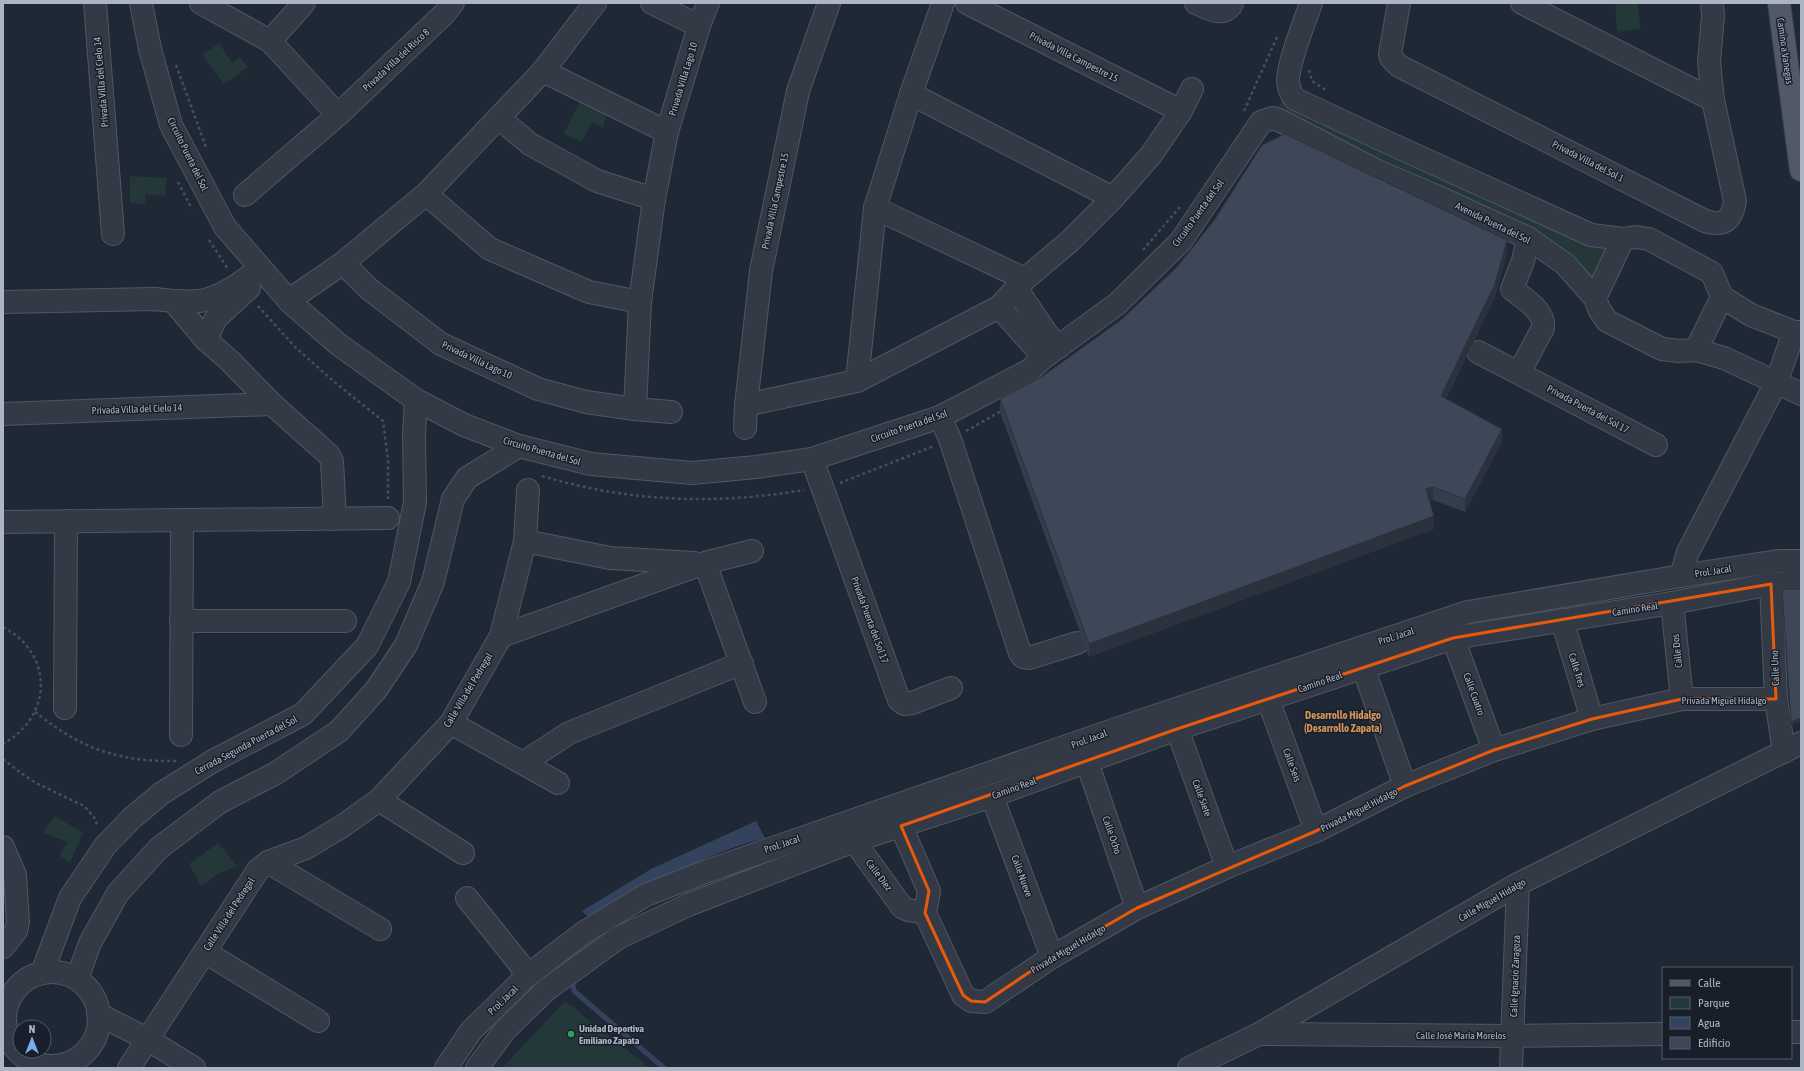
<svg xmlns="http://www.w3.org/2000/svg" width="1804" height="1071" font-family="'Asap Condensed',sans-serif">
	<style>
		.green { fill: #243739 }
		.water { fill: #33425d }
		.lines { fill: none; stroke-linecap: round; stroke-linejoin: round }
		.stream { stroke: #33425d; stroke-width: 5 }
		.minor-casing { stroke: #505764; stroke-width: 24 }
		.major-casing { stroke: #3c4350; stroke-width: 24 }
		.path { stroke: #415256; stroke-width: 2.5; stroke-dasharray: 3 3; stroke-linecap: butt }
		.minor { stroke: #333a46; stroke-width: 22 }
		.major { stroke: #515866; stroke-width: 22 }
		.wall { fill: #343d4c }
		.shaded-wall { fill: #2b323e }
		.building { fill: #3d4758; stroke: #2b323e }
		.marked { fill: none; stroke: #e8590c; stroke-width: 3; stroke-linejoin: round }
		.leisure-dot { fill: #2e9e5b; stroke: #181f2a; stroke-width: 1.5 }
		.labels { text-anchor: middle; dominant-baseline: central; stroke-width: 3; stroke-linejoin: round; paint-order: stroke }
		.street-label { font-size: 10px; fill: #adb4c3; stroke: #181f2a }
		.poi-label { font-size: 10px; font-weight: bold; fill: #adb4c3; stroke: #181f2a; text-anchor: start }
		.neighbourhood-label { font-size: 11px; font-weight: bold; fill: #d1945a; stroke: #181f2a }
	</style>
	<rect width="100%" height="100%" fill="#1f2835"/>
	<!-- green -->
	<g class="green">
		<polygon points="1615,3 1637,3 1641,29 1617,32"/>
		<polygon points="219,43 232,63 240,57 248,67 224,84 203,55"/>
		<polygon points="1289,86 1623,239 1595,298 1565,264 1273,118"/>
		<polygon points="580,101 607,114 603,128 592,122 582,142 564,134"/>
		<polygon points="130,176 167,178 165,196 145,194 145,204 130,203"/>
		<polygon points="55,816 83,833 70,863 59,855 68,842 43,833"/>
		<polygon points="218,843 237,866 218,874 201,886 189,864"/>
		<polygon points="565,1001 650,1068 502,1068"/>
	</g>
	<!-- water -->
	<path class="water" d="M756 821 765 838C703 854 645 888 589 918L582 911 651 869Z"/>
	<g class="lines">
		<!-- stream -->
		<polyline class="stream" points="572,979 574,991 664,1068"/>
		<!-- minor casing -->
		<g class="minor-casing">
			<g id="minor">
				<polyline points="95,3 113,234"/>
				<polyline points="141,3 150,49 171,125 225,227 290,302 338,344 416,400 464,425 519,446 591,464 692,473 756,467 812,459 940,417 1030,370 1043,358 1117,304 1181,241 1261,122 1273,118 1283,122 1377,171 1436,196 1528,238 1565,264 1595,298 1599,309 1607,321 1662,349 1679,351 1696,350 1724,358 1801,394"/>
				<polyline points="201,3 270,41 338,115"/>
				<polyline points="652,3 699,26"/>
				<polyline points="967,3 1181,111"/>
				<path d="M1196 3C1207 8 1225 19 1232 3"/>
				<path d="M1311 3C1304 24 1290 57 1288 79 1288 86 1290 93 1295 99L1391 144 1591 235 1623 239 1636 237 1649 239 1712 273 1722 297 1751 315 1794 332H1801"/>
				<path d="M1399 3 1390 54 1391 58 1399 66 1705 221C1724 227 1732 220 1735 201L1713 100 1709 62 1713 16 1712 3"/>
				<polyline points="1522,3 1713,100"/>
				<polyline points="270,41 304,3"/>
				<polyline points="543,71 667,132"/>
				<polyline points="911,94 1113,198"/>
				<polyline points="500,119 530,144 597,181 654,199"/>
				<polyline points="426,194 490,249 589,292 640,302"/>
				<polyline points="245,195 338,115 444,14 453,3"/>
				<polyline points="875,208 1025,279"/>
				<polyline points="343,263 369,289 441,344 538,389 586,402 635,409 671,412"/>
				<polyline points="1016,288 1047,334 1059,347"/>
				<polyline points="1595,298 1623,239"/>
				<path d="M173 301C182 301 192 302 200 301 223 297 242 282 260 268"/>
				<polyline points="3,302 155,299 173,301 206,340 230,361 272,404 329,455 332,461 335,519"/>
				<polyline points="290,302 298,294 343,263 426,194 543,71 595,3"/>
				<polyline points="999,307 1033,345 1043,358"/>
				<polyline points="206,340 216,318 249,288"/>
				<polyline points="1696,350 1722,297"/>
				<polyline points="1478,352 1656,445"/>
				<path d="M1519 373 1543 328C1545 310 1524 299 1512 289L1523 261 1528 238"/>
				<polyline points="857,381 875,208 911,94 943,3"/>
				<polyline points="746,405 857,381 999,307 1025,279 1069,242 1113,198 1151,155 1181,111 1192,89"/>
				<polyline points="635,409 640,302 654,199 667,132 699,26 708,3"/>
				<polyline points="3,414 272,404"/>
				<polyline points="940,417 950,439 1020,653 1023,657 1029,658 1077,643"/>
				<polyline points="745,428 746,405 761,271 798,91 829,3"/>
				<polyline points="812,459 899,700 904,704 912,703 951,688"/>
				<polyline points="3,522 388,518"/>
				<polyline points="525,541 610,558 694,563"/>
				<polyline points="705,563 755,702"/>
				<polyline points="1681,576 1688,552 1776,383 1794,332"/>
				<polyline points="1771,584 1776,699 1784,752"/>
				<polyline points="1672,603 1682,699"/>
				<polyline points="1562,620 1592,719"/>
				<polyline points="181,621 345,621"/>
				<polyline points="501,636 705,563 752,551"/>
				<polyline points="1453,638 1494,750"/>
				<polyline points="1363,667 1405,786"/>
				<polyline points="1268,699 1316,831"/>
				<polyline points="65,708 66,521"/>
				<polyline points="451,723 558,783"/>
				<polyline points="1177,729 1227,867"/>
				<polyline points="181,735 182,520"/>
				<polyline points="1087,762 1137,908"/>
				<polyline points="523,763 569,733 742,663"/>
				<polyline points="992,796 1052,957"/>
				<polyline points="379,800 463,853"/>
				<polyline points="901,826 929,891 925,913 963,995 971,1001 985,1002 1052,957 1137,908 1227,867 1316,831 1405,786 1494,750 1592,719 1682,699 1776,699"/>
				<polyline points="847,829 854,841 902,907 908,910 925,913"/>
				<polyline points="3,847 15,875 18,922 16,931 3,947"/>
				<polyline points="268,862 380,929"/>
				<polyline points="467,898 519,963 527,976"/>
				<polyline points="205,952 318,1021"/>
				<circle cx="52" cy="1019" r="47"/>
				<polyline points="42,973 70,898 105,846 132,818 162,793 213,761 303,714 367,646 399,582 415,502 414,434 416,400"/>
				<polyline points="77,979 90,943 118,893 159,848 220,802 276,773 339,731 376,690 406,645 433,582 453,499 467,478 519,446"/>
				<polyline points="98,1014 147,1039 194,1068"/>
				<polyline points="1791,1032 1801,1032"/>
				<polyline points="1260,1034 1513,1036 1663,1034"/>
				<polyline points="129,1068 258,870 268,862 306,848 341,827 379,800 451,723 501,636 525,541 528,490"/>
				<polyline points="446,1068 471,1031 527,976 583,933 646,895 707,871 1119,728 1468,612 1681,576 1778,561 1801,561"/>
				<polyline points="477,1068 505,1030 546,990 618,938 688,905 854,841 992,796 1177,729 1453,638 1672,603 1771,584 1801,582"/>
				<polyline points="1189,1068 1259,1034 1518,884 1801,743"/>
				<polyline points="1511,1068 1518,884"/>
			</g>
		</g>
		<!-- major casing -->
		<g class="major-casing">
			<polyline id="major" points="1779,3 1801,170"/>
		</g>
		<!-- path -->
		<g class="path">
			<polyline points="176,65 206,147"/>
			<polyline points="1309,70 1312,81 1327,91"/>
			<polyline points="1244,111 1277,37"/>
			<polyline points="178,182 192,209"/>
			<polyline points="209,240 228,269"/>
			<polyline points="1143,250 1180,207"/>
			<polyline points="258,306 295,347 332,380 383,421 388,460 388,499"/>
			<polyline points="966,431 1003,410"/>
			<path d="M542 476C628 502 715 505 804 490"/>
			<polyline points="840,483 934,446"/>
			<path d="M3 627C54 654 53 716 3 744"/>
			<path d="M35 712C47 721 60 731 73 738 105 756 140 762 177 761"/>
			<polyline points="3,759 21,773 36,783 84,806 94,817 98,827"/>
		</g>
		<!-- minor -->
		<use href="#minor" class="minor"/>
		<!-- major -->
		<use href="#major" class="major"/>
	</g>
	<!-- wall -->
	<polygon class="wall" points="1507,253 1495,297 1446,399 1502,442 1465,512 1433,500 1430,501 1434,529 1089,657 1000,412 1000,399"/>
	<!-- shaded-wall -->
	<g class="shaded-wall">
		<polygon points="1507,240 1507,253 1495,297 1441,409 1441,396"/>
		<polygon points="1502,429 1502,442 1465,512 1465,499"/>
		<polygon points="1433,487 1433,500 1426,502 1426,489"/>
		<polygon points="1434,516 1434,529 1089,657 1089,644"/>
		<polygon points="1801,718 1801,721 1791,726 1791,722"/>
	</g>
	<!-- building -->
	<g class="building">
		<polygon points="1285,134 1507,240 1495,284 1441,396 1502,429 1465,499 1433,487 1426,489 1434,516 1089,644 1000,399 1043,376 1122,319 1177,267 1215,219 1262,145"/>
		<polygon points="1782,589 1801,589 1801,718 1791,722"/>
	</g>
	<!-- marked area -->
	<path class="marked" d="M1771 584 1776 699H1682L1592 719 1494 750 1405 786 1316 831 1137 908 1052 957 985 1002 971 1001 963 995 925 913 929 891 901 826 1177 729 1453 638Z"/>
	<!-- markers -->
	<circle class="leisure-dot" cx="571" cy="1034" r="4"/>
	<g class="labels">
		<!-- street labels -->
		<g class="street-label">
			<text transform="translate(1785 51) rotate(82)">Camino a Vanegas</text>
			<text transform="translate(1074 57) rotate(27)">Privada Villa Campestre 15</text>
			<text transform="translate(396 60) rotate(-43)">Privada Villa del Risco 8</text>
			<text transform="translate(683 79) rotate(-73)">Privada Villa Lago 10</text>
			<text transform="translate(101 82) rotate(-95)">Privada Villa del Cielo 14</text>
			<text transform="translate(188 154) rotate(64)">Circuito Puerta del Sol</text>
			<text transform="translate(1588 161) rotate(27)">Privada Villa del Sol 1</text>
			<text transform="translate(775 201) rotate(-78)">Privada Villa Campestre 15</text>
			<text transform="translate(1198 213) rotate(-54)">Circuito Puerta del Sol</text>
			<text transform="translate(1493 223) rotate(26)">Avenida Puerta del Sol</text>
			<text transform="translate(477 360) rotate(25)">Privada Villa Lago 10</text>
			<text transform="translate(137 409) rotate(-2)">Privada Villa del Cielo 14</text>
			<text transform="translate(1588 409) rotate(28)">Privada Puerta del Sol 17</text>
			<text transform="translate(909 426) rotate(-19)">Circuito Puerta del Sol</text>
			<text transform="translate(542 451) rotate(16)">Circuito Puerta del Sol</text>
			<text transform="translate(1713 571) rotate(-9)">Prol. Jacal</text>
			<text transform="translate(1635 609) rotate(-9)">Camino Real</text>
			<text transform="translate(870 620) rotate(70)">Privada Puerta del Sol 17</text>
			<text transform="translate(1396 636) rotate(-18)">Prol. Jacal</text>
			<text transform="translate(1677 651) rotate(-96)">Calle Dos</text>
			<text transform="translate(1775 668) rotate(-92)">Calle Uno</text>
			<text transform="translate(1577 670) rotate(73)">Calle Tres</text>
			<text transform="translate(1320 682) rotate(-19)">Camino Real</text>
			<text transform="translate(468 690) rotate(-59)">Calle Villa del Pedregal</text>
			<text transform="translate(1474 694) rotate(70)">Calle Cuatro</text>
			<text x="1724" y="700">Privada Miguel Hidalgo</text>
			<text transform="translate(1089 739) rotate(-20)">Prol. Jacal</text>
			<text transform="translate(246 745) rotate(-28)">Cerrada Segunda Puerta del Sol</text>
			<text transform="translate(1292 765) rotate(70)">Calle Seis</text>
			<text transform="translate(1014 788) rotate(-20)">Camino Real</text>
			<text transform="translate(1202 798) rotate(70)">Calle Siete</text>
			<text transform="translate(1359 810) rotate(-27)">Privada Miguel Hidalgo</text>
			<text transform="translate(1112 835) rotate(71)">Calle Ocho</text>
			<text transform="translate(782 844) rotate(-19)">Prol. Jacal</text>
			<text transform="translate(879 875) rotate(53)">Calle Diez</text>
			<text transform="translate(1022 876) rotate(70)">Calle Nueve</text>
			<text transform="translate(1492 900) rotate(-30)">Calle Miguel Hidalgo</text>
			<text transform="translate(229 914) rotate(-57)">Calle Villa del Pedregal</text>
			<text transform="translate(1068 949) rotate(-31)">Privada Miguel Hidalgo</text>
			<text transform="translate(1515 976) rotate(-88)">Calle Ignacio Zaragoza</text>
			<text transform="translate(503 1000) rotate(-44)">Prol. Jacal</text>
			<text x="1461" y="1035">Calle José María Morelos</text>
		</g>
		<!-- poi labels -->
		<g class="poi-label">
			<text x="579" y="1028">Unidad Deportiva<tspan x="579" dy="12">Emiliano Zapata</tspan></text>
		</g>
		<!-- neighbourhood labels -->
		<g class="neighbourhood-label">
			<text x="1343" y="715">Desarrollo Hidalgo<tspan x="1343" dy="13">(Desarrollo Zapata)</tspan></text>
		</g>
	</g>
	<!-- border -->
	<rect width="1804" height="1071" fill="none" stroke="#adb4c3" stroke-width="8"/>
	<!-- legend -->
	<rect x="1662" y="967" width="130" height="92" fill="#181f2a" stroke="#545b67"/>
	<rect x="1670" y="980" width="20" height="6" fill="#515866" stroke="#545b67"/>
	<text x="1698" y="987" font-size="12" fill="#adb4c3">Calle</text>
	<rect x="1670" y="997" width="20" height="12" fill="#243739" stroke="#545b67"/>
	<text x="1698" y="1007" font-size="12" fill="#adb4c3">Parque</text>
	<rect x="1670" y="1017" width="20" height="12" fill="#33425d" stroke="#545b67"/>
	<text x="1698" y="1027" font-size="12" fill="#adb4c3">Agua</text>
	<rect x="1670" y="1037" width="20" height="12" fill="#3d4758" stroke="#545b67"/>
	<text x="1698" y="1047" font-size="12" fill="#adb4c3">Edificio</text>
	<!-- north arrow -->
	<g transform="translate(32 1039)"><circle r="19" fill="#181f2a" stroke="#545b67"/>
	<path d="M0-3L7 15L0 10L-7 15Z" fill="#7fa6f6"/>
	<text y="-6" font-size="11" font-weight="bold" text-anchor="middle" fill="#adb4c3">N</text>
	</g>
</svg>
